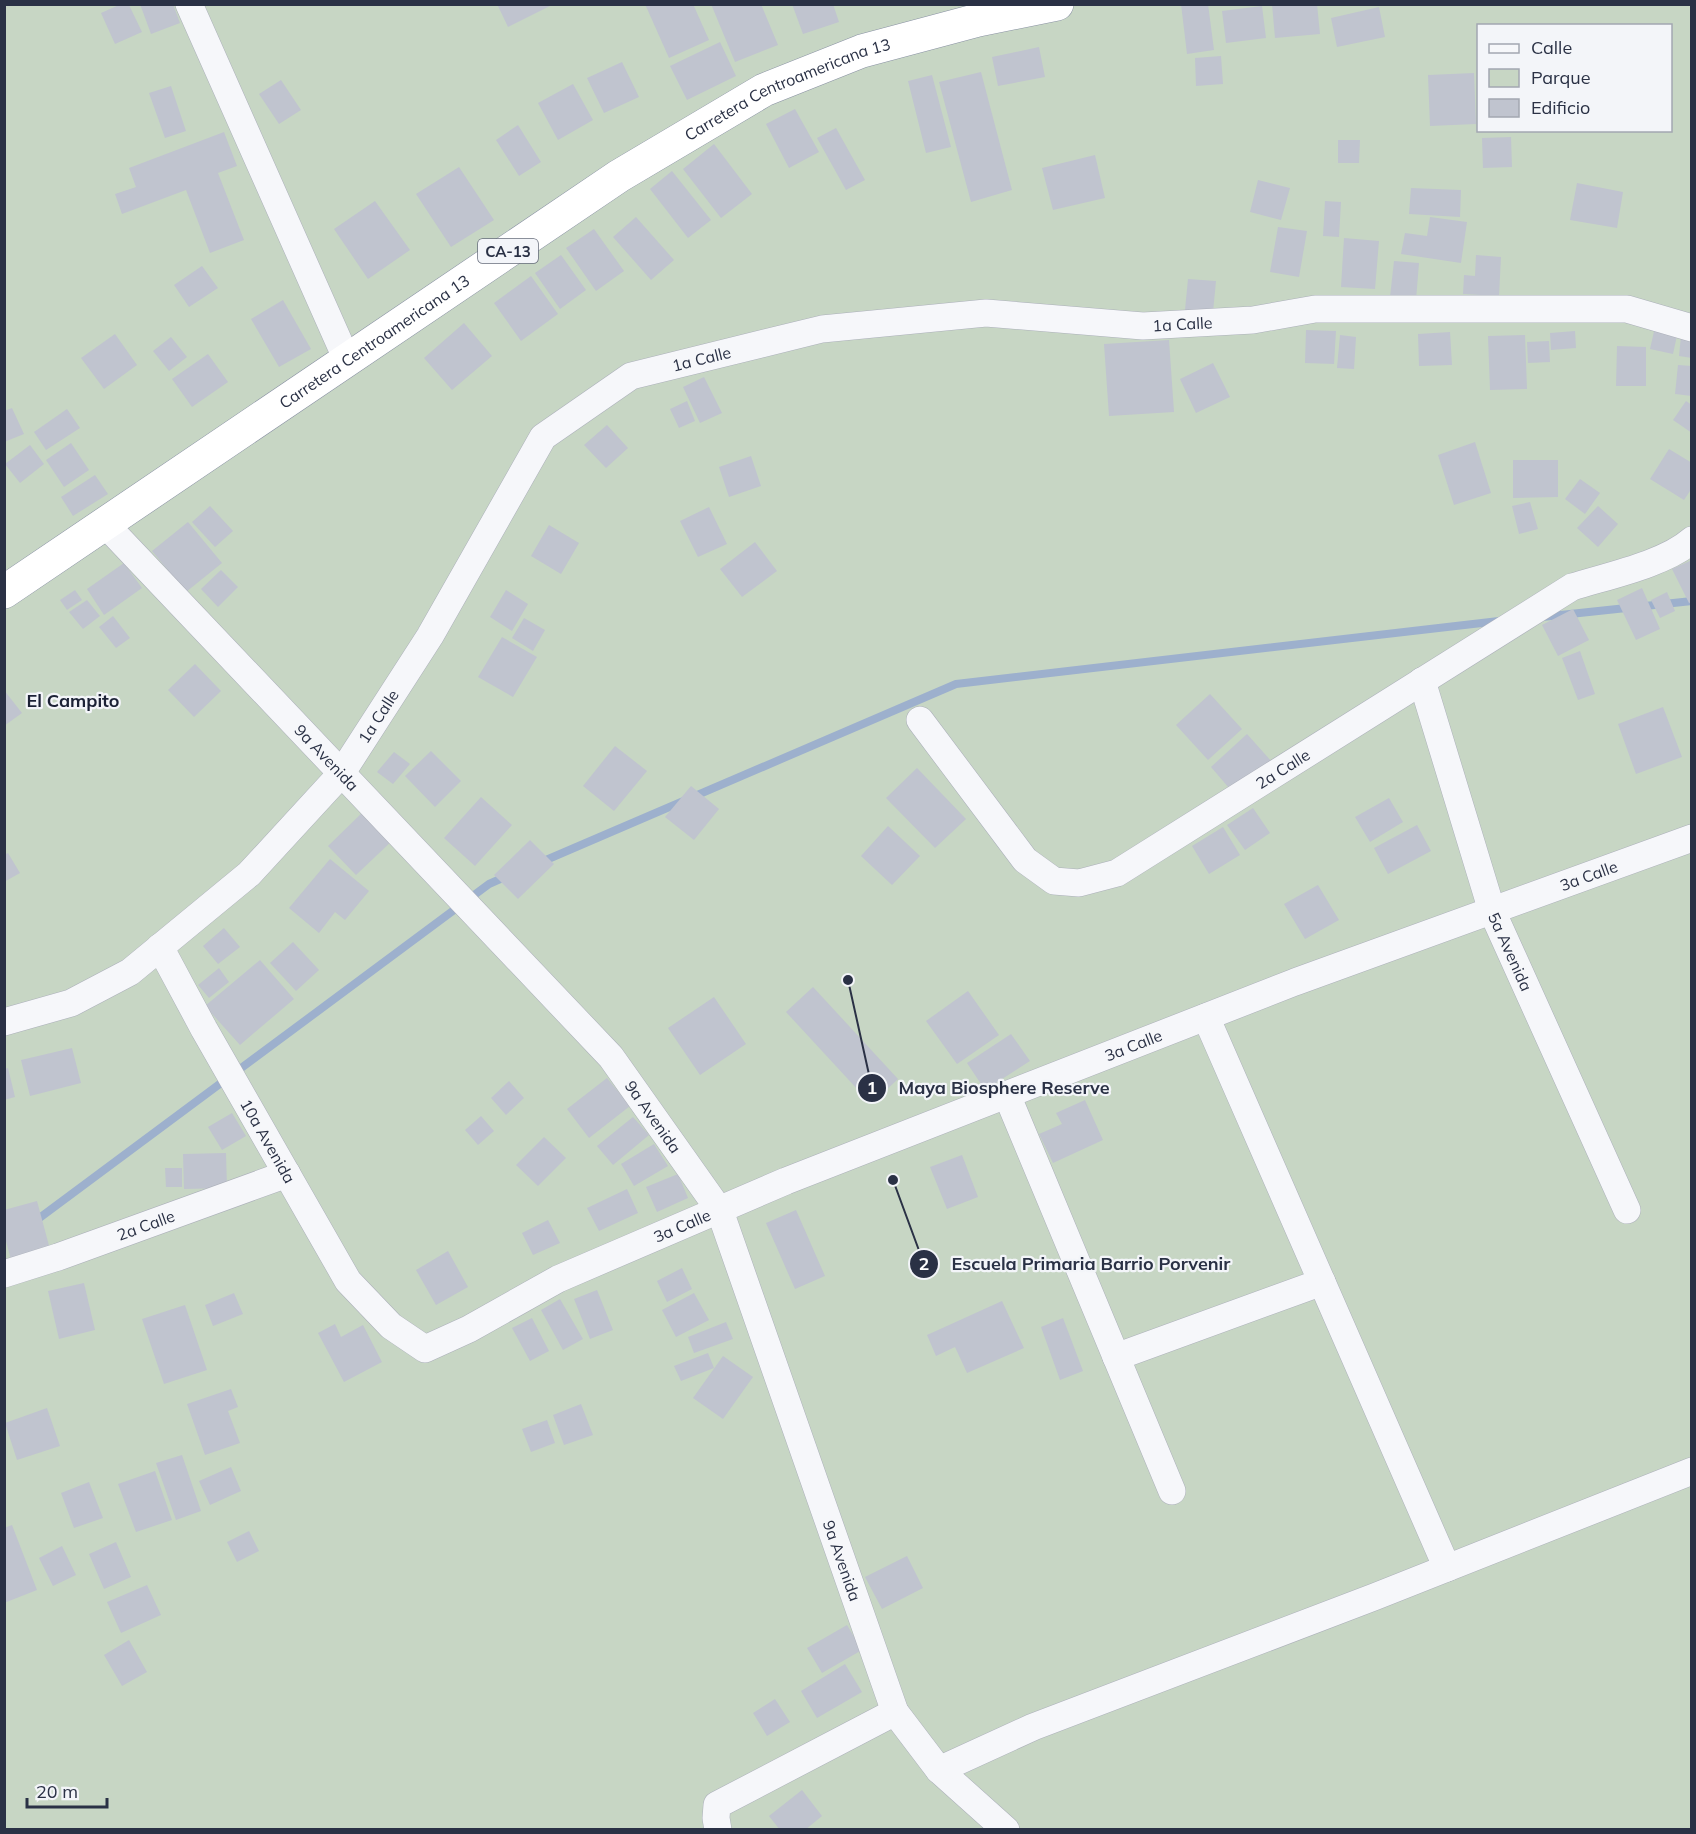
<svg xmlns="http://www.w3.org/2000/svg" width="1696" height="1834" font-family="Mulish,sans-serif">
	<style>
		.green { fill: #c7d6c4; fill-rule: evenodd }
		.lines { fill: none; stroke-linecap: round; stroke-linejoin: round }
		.stream { stroke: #9db0cd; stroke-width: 8 }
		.building { fill: #c0c4cf }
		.minor-casing { stroke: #acb0ba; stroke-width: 28 }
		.trunk-casing { stroke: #8991a3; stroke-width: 34 }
		.minor { stroke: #f6f7fa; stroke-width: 27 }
		.trunk { stroke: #fff; stroke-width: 33 }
		.labels { text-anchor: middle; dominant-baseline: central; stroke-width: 4.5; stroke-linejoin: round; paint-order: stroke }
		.shield { fill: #f3f5f9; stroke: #666c7b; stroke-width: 1.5 }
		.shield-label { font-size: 15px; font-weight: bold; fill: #2a3145 }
		.street-label { font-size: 16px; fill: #2a3145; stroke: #f3f5f9 }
		.neighbourhood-label { font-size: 18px; font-weight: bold; fill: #1c2236; stroke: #f3f5f9 }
		.leader { fill: none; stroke: #2a3145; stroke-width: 2 }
		.callout-dot { fill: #2a3145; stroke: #f3f5f9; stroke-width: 2 }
		.mark-label { font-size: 18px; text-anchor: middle; font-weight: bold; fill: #fff }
		.callout-label { font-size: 18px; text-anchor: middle; font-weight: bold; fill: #2a3145; stroke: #f3f5f9; stroke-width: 4.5; stroke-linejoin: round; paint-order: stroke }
	</style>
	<rect width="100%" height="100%" fill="#e3e6ec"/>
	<!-- green -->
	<path class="green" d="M5 5H1691V1829L5 1830ZM1478 26H1670V130H1478Z"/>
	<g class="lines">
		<!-- stream -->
		<g class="stream">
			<polyline points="1542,617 1692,601"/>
			<polyline points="539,863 956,684 1499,621"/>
			<polyline points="34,1222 489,884 507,876"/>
		</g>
	</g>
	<!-- building -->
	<g class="building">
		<polygon points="140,4 173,4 180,23 151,34"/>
		<polygon points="497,4 554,4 508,27"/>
		<polygon points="645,4 693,4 709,40 669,58"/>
		<polygon points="711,4 761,4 778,45 735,62"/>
		<polygon points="792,4 833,4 839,22 803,34"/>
		<polygon points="1181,4 1208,4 1214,50 1187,54"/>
		<polygon points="1272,4 1317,4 1320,34 1275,38"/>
		<polygon points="119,5 129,5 142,32 115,44 101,13"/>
		<polygon points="1262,6 1266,38 1226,43 1222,11"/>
		<polygon points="1379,7 1385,37 1337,47 1331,18"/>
		<polygon points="720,42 736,76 687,100 670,66"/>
		<polygon points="1039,47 1045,77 998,86 992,57"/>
		<polygon points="1221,56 1223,84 1196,86 1195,58"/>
		<polygon points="622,62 639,97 604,113 587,78"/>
		<polygon points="981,72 1012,190 971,202 939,82"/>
		<polygon points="1474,73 1476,124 1430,126 1428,75"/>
		<polygon points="932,75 951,147 926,153 908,81"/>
		<polygon points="281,80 301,110 279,124 259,94"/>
		<polygon points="573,84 593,120 558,140 538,103"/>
		<polygon points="171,86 186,131 165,138 149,93"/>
		<polygon points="795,109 819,152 789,168 766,124"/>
		<polygon points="518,125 541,162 519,176 496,140"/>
		<polygon points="836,128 865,180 846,190 817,138"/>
		<polygon points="224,132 237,166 218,173 244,240 210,253 186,190 122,214 115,194 136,187 129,168"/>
		<polygon points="1511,137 1512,167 1483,168 1482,138"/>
		<polygon points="1338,140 1360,140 1359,163 1338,163"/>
		<polygon points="714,144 752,194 721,218 683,169"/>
		<polygon points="1095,155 1105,198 1053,210 1042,168"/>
		<polygon points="459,167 494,220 451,247 416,194"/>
		<polygon points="672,171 711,220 688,238 650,189"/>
		<polygon points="1258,180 1290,188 1281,220 1250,212"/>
		<polygon points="1577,183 1623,192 1617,228 1570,220"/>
		<polygon points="1411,188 1461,190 1460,217 1409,214"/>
		<polygon points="375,201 410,250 368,279 334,229"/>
		<polygon points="1325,201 1341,202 1339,237 1323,236"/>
		<polygon points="636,217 674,260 651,280 613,237"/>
		<polygon points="1430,217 1467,222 1461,263 1401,254 1405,233 1427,236"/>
		<polygon points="1278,227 1307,231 1299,277 1270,272"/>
		<polygon points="594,229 624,271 596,291 566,248"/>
		<polygon points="1344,238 1379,241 1375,289 1341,287"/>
		<polygon points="561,255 586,290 560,309 535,273"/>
		<polygon points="1476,255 1501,257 1499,296 1463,294 1464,275 1475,276"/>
		<polygon points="1394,261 1419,263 1416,300 1390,297"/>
		<polygon points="202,266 218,288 189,307 174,285"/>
		<polygon points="531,276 558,314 521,341 494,303"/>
		<polygon points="1188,279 1216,281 1213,312 1185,310"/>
		<polygon points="283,300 311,349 279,367 251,319"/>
		<polygon points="464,323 492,356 452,390 424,358"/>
		<polygon points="1655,327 1678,331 1673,354 1650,349"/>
		<polygon points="1306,330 1336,331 1334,364 1305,363"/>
		<polygon points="1575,331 1576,348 1551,350 1550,333"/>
		<polygon points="1450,332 1452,365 1419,366 1418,334"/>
		<polygon points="115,334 137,365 104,389 81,358"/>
		<polygon points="1340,335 1356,337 1354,369 1337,368"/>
		<polygon points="1525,335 1527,389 1490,390 1488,336"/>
		<polygon points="1681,336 1692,337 1692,358 1679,356"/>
		<polygon points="171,337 187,357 169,371 153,351"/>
		<polygon points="1169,340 1174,412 1109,416 1104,344"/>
		<polygon points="1549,341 1550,362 1528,363 1527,342"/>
		<polygon points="1617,346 1646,347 1646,386 1616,386"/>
		<polygon points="208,354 228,382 192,407 172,379"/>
		<polygon points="1213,363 1230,397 1196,413 1180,379"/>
		<polygon points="1678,365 1692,366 1692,396 1675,394"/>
		<polygon points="704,377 722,413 700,423 683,387"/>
		<polygon points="687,401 695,421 679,428 670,409"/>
		<polygon points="1686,401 1692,405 1692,433 1673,420"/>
		<polygon points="12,408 24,434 4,442 4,411"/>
		<polygon points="67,409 80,428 46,450 34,432"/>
		<polygon points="607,425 628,448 606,468 584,445"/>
		<polygon points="1475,442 1491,493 1454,505 1438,455"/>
		<polygon points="71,443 89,470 64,487 46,460"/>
		<polygon points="30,445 44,464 20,483 5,464"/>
		<polygon points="1669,449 1692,463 1692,488 1684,500 1650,479"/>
		<polygon points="751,456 761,486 729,497 719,467"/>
		<polygon points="1513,460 1558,460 1558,497 1513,498"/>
		<polygon points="95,475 108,494 73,516 61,497"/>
		<polygon points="1580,479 1600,493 1585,514 1565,499"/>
		<polygon points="1530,502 1538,529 1519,534 1512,506"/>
		<polygon points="210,506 233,531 215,547 192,522"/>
		<polygon points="1598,506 1618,524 1598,547 1577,528"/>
		<polygon points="709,507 727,544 698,557 680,521"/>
		<polygon points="188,522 222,563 186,592 152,551"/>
		<polygon points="549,525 579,543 561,574 531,556"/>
		<polygon points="755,542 777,571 742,597 720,569"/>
		<polygon points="1692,560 1692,602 1689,603 1672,569"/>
		<polygon points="124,563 142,588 104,615 87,589"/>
		<polygon points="221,570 238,587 218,607 201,589"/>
		<polygon points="1642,588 1660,629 1636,640 1617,600"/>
		<polygon points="75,590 82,600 67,610 60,600"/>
		<polygon points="506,590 528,604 512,631 490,617"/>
		<polygon points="1667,592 1675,611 1660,618 1651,600"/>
		<polygon points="87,600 100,616 83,629 69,612"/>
		<polygon points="1573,609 1589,640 1558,656 1542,625"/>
		<polygon points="113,616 130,638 116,648 99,627"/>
		<polygon points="524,618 545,630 533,651 512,638"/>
		<polygon points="502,637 537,657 513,697 478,677"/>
		<polygon points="1580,651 1595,694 1578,700 1562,658"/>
		<polygon points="195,664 221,691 194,717 168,690"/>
		<polygon points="4,690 22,713 4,726"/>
		<polygon points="1210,694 1242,729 1208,760 1176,725"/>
		<polygon points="1663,707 1682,757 1636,774 1618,724"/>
		<polygon points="1247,734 1272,762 1235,795 1211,767"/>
		<polygon points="615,746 647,771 614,811 583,786"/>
		<polygon points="431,751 461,781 435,807 405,776"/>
		<polygon points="394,752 410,764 393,784 377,772"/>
		<polygon points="917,768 966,819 935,848 886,798"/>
		<polygon points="691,786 719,809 694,840 665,817"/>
		<polygon points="481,797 512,825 475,866 444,838"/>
		<polygon points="1389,798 1403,822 1370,842 1355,817"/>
		<polygon points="1253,808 1270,833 1245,850 1227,825"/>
		<polygon points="366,809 395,838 356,875 328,846"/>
		<polygon points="1417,825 1431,851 1388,874 1374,848"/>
		<polygon points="888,826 920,856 892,885 861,856"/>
		<polygon points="1223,827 1240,855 1209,874 1192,846"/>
		<polygon points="530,840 554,864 518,899 494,875"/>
		<polygon points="8,853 20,873 4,882 4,855"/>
		<polygon points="330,859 369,891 345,920 335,912 319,933 289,908"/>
		<polygon points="1318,885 1339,920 1305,939 1284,904"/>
		<polygon points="224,928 240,947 218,964 203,946"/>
		<polygon points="293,942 319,970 296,991 270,963"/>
		<polygon points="260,960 294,999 240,1045 205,1006"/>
		<polygon points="219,968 229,982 209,998 198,985"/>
		<polygon points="813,987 898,1079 871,1104 786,1012"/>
		<polygon points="968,991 999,1035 957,1064 926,1021"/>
		<polygon points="714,997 746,1044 700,1075 668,1028"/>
		<polygon points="1011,1034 1030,1061 985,1090 967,1063"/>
		<polygon points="72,1048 81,1083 30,1096 21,1060"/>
		<polygon points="8,1068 15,1097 4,1100 4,1069"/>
		<polygon points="607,1078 630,1106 589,1138 567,1109"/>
		<polygon points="509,1081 524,1098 506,1115 491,1098"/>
		<polygon points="1085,1100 1103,1140 1053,1163 1039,1134 1062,1124 1056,1113"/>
		<polygon points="232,1113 246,1136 222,1150 208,1127"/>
		<polygon points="481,1116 494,1131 478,1145 465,1130"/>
		<polygon points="633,1117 649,1135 613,1165 597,1146"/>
		<polygon points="544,1137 566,1158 538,1186 516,1165"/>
		<polygon points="654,1144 668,1166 634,1186 621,1164"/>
		<polygon points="226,1153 227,1188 184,1189 183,1154"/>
		<polygon points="962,1155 978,1197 947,1209 930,1167"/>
		<polygon points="165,1168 182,1168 182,1187 166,1187"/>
		<polygon points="678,1174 688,1198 657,1212 646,1187"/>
		<polygon points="627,1189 638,1213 599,1231 587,1208"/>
		<polygon points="37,1201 51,1253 12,1263 4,1234 4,1210"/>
		<polygon points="796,1210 825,1276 795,1289 766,1223"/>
		<polygon points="548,1220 560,1243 533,1255 522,1233"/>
		<polygon points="448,1251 468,1287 436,1305 416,1270"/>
		<polygon points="682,1268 692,1289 667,1302 657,1281"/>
		<polygon points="84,1283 95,1330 59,1339 48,1291"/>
		<polygon points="597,1290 613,1330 590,1339 574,1299"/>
		<polygon points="234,1293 243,1314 213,1326 205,1305"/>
		<polygon points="694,1293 709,1320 676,1337 662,1310"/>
		<polygon points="560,1299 583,1339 563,1350 541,1310"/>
		<polygon points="1002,1301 1024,1348 967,1373 955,1347 936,1356 927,1335"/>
		<polygon points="185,1305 207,1370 164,1384 142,1319"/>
		<polygon points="532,1318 549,1351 530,1361 512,1328"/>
		<polygon points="1063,1318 1083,1371 1060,1380 1041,1327"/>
		<polygon points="726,1322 733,1339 694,1353 688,1337"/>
		<polygon points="335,1324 341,1337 363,1325 382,1362 344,1382 318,1333"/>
		<polygon points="708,1353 714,1368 681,1381 674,1366"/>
		<polygon points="723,1356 753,1377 723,1419 693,1398"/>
		<polygon points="231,1389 238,1407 228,1411 240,1443 205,1455 187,1404"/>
		<polygon points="581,1404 593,1435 564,1445 553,1415"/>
		<polygon points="47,1408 60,1446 17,1460 5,1423"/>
		<polygon points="547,1420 555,1443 531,1452 522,1429"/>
		<polygon points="182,1455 201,1511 176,1520 156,1463"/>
		<polygon points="231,1467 241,1491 210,1505 199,1481"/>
		<polygon points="155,1471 172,1520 136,1532 118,1484"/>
		<polygon points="89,1482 103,1518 74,1528 61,1493"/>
		<polygon points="12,1525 37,1590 4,1603 4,1528"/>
		<polygon points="249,1531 259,1551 237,1562 227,1542"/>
		<polygon points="116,1542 131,1577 104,1589 89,1554"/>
		<polygon points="62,1546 76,1575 53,1586 39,1558"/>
		<polygon points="907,1556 923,1588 882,1609 865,1577"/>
		<polygon points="147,1585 161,1615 121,1633 107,1602"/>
		<polygon points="847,1625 862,1650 822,1673 807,1648"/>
		<polygon points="129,1640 147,1672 122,1686 104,1655"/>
		<polygon points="845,1664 862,1692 817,1718 801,1691"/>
		<polygon points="775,1699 790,1722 767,1736 753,1713"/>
		<polygon points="802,1790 822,1816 805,1830 780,1830 769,1816"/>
	</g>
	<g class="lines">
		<!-- minor casing -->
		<g class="minor-casing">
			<g id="minor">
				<polyline points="189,4 347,360"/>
				<path id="s1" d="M105 524 611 1057 720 1211 895 1712 939 1770 1006 1830"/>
				<path id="s2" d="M1422 681 1492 911 1627 1210"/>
				<path id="s3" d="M920 720 1025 860 1054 881 1079 883 1117 873 1572 587C1607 576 1665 564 1692 540"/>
				<path id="s4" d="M160 947 204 1029 348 1281 391 1326 425 1349 469 1329 558 1279 786 1181 1295 982 1692 838"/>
				<polyline points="1206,1017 1447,1568"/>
				<path id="s5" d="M4 1022 71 1003 130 972 249 874 341 774 430 636 543 437 631 376 822 329 986 313 1143 326 1253 320 1315 309H1627L1692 328"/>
				<polyline points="1007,1095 1172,1491"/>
				<path id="s6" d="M4 1274 58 1257 287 1174"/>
				<polyline points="1116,1357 1322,1282"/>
				<polyline points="939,1770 1033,1727 1374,1597 1692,1471"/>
				<polyline points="718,1830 716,1818 717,1805 895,1712"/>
			</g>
		</g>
		<!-- trunk casing -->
		<g class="trunk-casing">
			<g id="trunk">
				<path id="s7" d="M4 592 619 176 764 90 862 51 978 20 1057 4"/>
			</g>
		</g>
		<!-- minor -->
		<use href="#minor" class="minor"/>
		<!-- trunk -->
		<use href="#trunk" class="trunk"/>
	</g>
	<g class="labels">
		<!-- shield labels -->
		<rect class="shield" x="478" y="239" width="60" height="24" rx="4.5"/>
		<g class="shield-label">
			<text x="508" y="251">CA-13</text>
		</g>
		<!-- street labels -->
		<g class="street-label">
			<text stroke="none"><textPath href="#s7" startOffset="933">Carretera Centroamericana 13</textPath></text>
			<text stroke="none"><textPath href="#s5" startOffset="1485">1a Calle</textPath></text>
			<text stroke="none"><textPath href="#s7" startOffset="447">Carretera Centroamericana 13</textPath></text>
			<text stroke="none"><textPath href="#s5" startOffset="999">1a Calle</textPath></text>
			<text stroke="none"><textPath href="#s5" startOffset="495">1a Calle</textPath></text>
			<text stroke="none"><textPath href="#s1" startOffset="322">9a Avenida</textPath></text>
			<text stroke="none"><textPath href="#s3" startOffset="471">2a Calle</textPath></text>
			<text stroke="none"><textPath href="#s4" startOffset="1744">3a Calle</textPath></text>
			<text stroke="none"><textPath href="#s2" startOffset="285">5a Avenida</textPath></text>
			<text stroke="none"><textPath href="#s4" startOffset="1258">3a Calle</textPath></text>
			<text stroke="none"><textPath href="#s1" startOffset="808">9a Avenida</textPath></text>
			<text stroke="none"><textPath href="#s4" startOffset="222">10a Avenida</textPath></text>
			<text stroke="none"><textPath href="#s6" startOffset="150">2a Calle</textPath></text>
			<text stroke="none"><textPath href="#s4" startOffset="772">3a Calle</textPath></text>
			<text stroke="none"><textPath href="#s1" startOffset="1294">9a Avenida</textPath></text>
		</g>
		<!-- neighbourhood labels -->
		<g class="neighbourhood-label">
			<text x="73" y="700">El Campito</text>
		</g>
	</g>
	<!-- callouts -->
	<path class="leader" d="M848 980L872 1088M893 1180L924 1264"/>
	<g class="callout-dot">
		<circle cx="848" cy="980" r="6"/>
		<circle cx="893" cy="1180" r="6"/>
		<circle cx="872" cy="1088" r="15"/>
		<circle cx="924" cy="1264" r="15"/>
	</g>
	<g class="mark-label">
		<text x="872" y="1094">1</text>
		<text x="924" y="1270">2</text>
	</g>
	<g class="callout-label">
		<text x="1004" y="1094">Maya Biosphere Reserve</text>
		<text x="1091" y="1270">Escuela Primaria Barrio Porvenir</text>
	</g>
	<!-- border -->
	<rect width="1696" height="1834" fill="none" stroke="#2a3145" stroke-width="12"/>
	<!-- legend -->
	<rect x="1477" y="24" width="195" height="108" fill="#f3f5f9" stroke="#a3a7b1" stroke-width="1.5"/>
	<rect x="1489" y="44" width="30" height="9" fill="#f6f7fa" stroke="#a3a7b1" stroke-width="1.5"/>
	<text x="1531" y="54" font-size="18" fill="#2a3145">Calle</text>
	<rect x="1489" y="69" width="30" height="18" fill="#c7d6c4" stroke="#a3a7b1" stroke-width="1.5"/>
	<text x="1531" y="84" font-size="18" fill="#2a3145">Parque</text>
	<rect x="1489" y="99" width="30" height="18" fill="#c0c4cf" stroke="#a3a7b1" stroke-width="1.5"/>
	<text x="1531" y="114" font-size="18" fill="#2a3145">Edificio</text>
	<!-- scale -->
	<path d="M27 1798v9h80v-9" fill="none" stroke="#2a3145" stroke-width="3"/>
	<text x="36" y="1798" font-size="18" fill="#2a3145" stroke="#f3f5f9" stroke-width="4.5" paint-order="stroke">20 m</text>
</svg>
